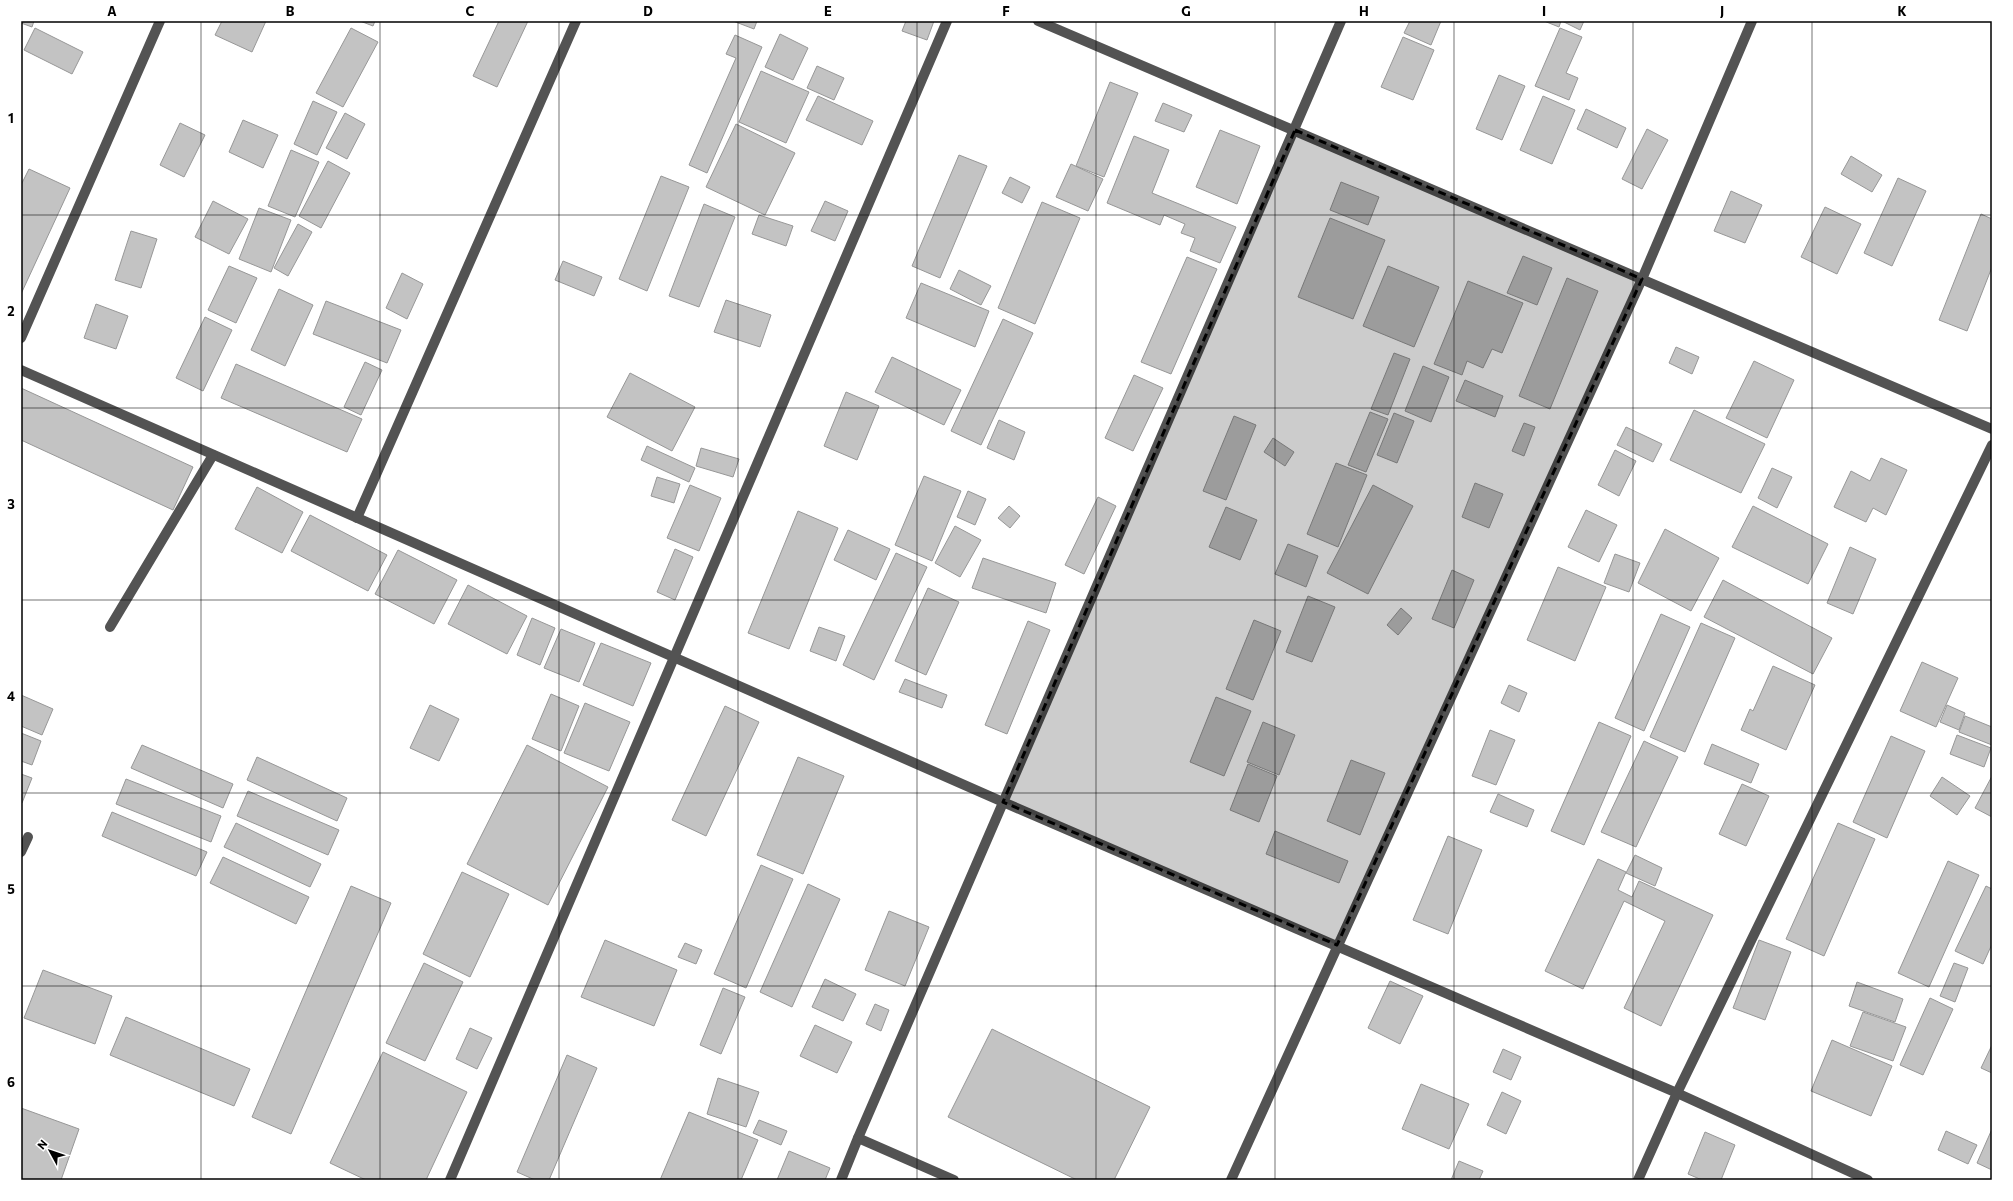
<svg xmlns="http://www.w3.org/2000/svg" width="2013" height="1201" font-family="Commissioner,sans-serif">
	<style>
		.building { fill: #c3c3c3; stroke: #979797 }
		.lines { fill: none; stroke-linecap: round; stroke-linejoin: round }
		.minor { stroke: #535353; stroke-width: 10 }
		.marked { fill: #000; fill-opacity: 0.2; stroke: #000; stroke-width: 3; stroke-dasharray: 8 5; stroke-linejoin: round }
		.grid { fill: none; stroke: #000; stroke-width: 1; stroke-opacity: 0.55 }
		.neatline { fill: none; stroke: #000; stroke-width: 1.5 }
		.grid-label { font-size: 13px; text-anchor: middle; font-weight: bold; fill: #000 }
	</style>
	<rect width="100%" height="100%" fill="#fff"/>
	<!-- building -->
	<g class="building">
		<polygon points="21,21 34,21 32,27 21,23"/>
		<polygon points="222,21 266,21 252,52 215,35"/>
		<polygon points="360,21 375,21 373,26"/>
		<polygon points="499,21 528,21 497,87 473,76"/>
		<polygon points="733,21 757,21 754,29"/>
		<polygon points="906,21 934,21 927,40 902,31"/>
		<polygon points="1410,21 1441,21 1431,45 1404,33"/>
		<polygon points="1544,21 1561,21 1559,27"/>
		<polygon points="1562,21 1584,21 1580,30"/>
		<polygon points="35,28 83,52 72,74 24,50"/>
		<polygon points="351,28 378,42 343,107 316,93"/>
		<polygon points="1560,28 1582,37 1566,73 1578,78 1569,100 1535,86"/>
		<polygon points="780,34 808,48 793,80 765,67"/>
		<polygon points="735,35 762,47 707,173 689,165 736,58 726,54"/>
		<polygon points="1403,37 1434,50 1413,100 1381,87"/>
		<polygon points="817,66 844,78 834,100 807,88"/>
		<polygon points="761,71 809,92 786,143 739,122"/>
		<polygon points="1499,75 1525,86 1502,140 1476,129"/>
		<polygon points="1110,82 1138,93 1104,177 1076,166"/>
		<polygon points="818,96 873,121 862,145 806,120"/>
		<polygon points="1543,96 1575,110 1552,164 1520,150"/>
		<polygon points="313,101 337,112 317,155 294,144"/>
		<polygon points="1163,103 1192,115 1184,132 1155,121"/>
		<polygon points="1586,109 1626,128 1617,148 1577,129"/>
		<polygon points="345,113 365,124 347,159 326,148"/>
		<polygon points="243,120 278,135 263,168 229,152"/>
		<polygon points="180,123 205,135 184,177 160,165"/>
		<polygon points="736,124 795,153 765,215 706,187"/>
		<polygon points="1647,129 1668,140 1642,189 1622,179"/>
		<polygon points="1220,130 1260,146 1237,204 1196,187"/>
		<polygon points="1134,136 1169,150 1152,193 1236,227 1220,263 1190,251 1195,238 1181,233 1185,224 1164,215 1160,225 1107,203"/>
		<polygon points="291,150 319,162 295,217 268,206"/>
		<polygon points="959,155 987,166 940,278 912,266"/>
		<polygon points="1851,156 1882,175 1872,192 1841,174"/>
		<polygon points="328,161 350,173 321,228 299,216"/>
		<polygon points="1071,164 1103,179 1088,211 1056,197"/>
		<polygon points="29,169 70,188 21,294 21,185"/>
		<polygon points="661,176 689,187 647,291 619,279"/>
		<polygon points="1010,177 1030,187 1022,203 1002,193"/>
		<polygon points="1898,178 1926,191 1892,266 1864,253"/>
		<polygon points="1341,182 1379,197 1368,225 1330,210"/>
		<polygon points="1731,191 1762,205 1745,243 1714,231"/>
		<polygon points="213,201 248,219 229,254 195,237"/>
		<polygon points="825,201 848,211 835,241 811,231"/>
		<polygon points="1042,202 1080,218 1035,324 998,308"/>
		<polygon points="704,204 735,217 699,307 669,296"/>
		<polygon points="1825,207 1861,224 1837,274 1801,257"/>
		<polygon points="259,208 291,220 271,272 239,259"/>
		<polygon points="1981,214 1992,219 1992,267 1967,331 1939,320"/>
		<polygon points="759,215 793,226 786,246 752,234"/>
		<polygon points="1330,218 1385,240 1353,319 1298,297"/>
		<polygon points="298,224 312,232 288,276 274,268"/>
		<polygon points="131,231 157,239 141,288 115,280"/>
		<polygon points="1523,256 1552,268 1537,305 1507,293"/>
		<polygon points="1187,257 1217,269 1171,374 1141,362"/>
		<polygon points="563,261 602,277 594,296 555,280"/>
		<polygon points="229,266 257,278 236,323 208,310"/>
		<polygon points="1388,266 1439,287 1414,347 1363,326"/>
		<polygon points="959,270 991,286 981,305 950,289"/>
		<polygon points="402,273 423,284 407,319 386,308"/>
		<polygon points="1567,278 1598,291 1550,409 1519,396"/>
		<polygon points="1468,281 1523,303 1502,353 1492,349 1483,368 1467,361 1462,375 1434,364"/>
		<polygon points="921,283 989,311 975,347 906,318"/>
		<polygon points="279,289 313,305 285,366 251,350"/>
		<polygon points="726,300 771,315 760,347 714,332"/>
		<polygon points="326,301 401,330 387,363 313,334"/>
		<polygon points="96,304 128,316 116,349 84,338"/>
		<polygon points="205,317 232,330 203,391 176,378"/>
		<polygon points="1003,319 1033,333 981,445 951,431"/>
		<polygon points="1676,347 1699,357 1692,374 1669,363"/>
		<polygon points="1394,353 1410,359 1388,415 1371,409"/>
		<polygon points="892,357 961,390 944,425 875,392"/>
		<polygon points="1754,361 1794,380 1767,438 1726,418"/>
		<polygon points="365,362 382,370 361,415 344,407"/>
		<polygon points="236,364 362,419 347,452 221,398"/>
		<polygon points="1423,366 1449,377 1431,422 1405,411"/>
		<polygon points="630,373 695,407 672,451 607,417"/>
		<polygon points="1134,375 1163,388 1133,451 1105,438"/>
		<polygon points="1465,380 1503,396 1495,417 1456,401"/>
		<polygon points="21,388 193,467 173,510 21,440"/>
		<polygon points="846,392 879,406 857,460 824,446"/>
		<polygon points="1694,410 1765,444 1741,493 1670,460"/>
		<polygon points="1370,412 1388,419 1366,472 1348,465"/>
		<polygon points="1394,413 1414,421 1397,463 1377,455"/>
		<polygon points="1234,416 1256,425 1226,500 1203,491"/>
		<polygon points="999,420 1025,432 1014,460 987,448"/>
		<polygon points="1524,423 1535,427 1524,456 1512,451"/>
		<polygon points="1626,427 1662,444 1653,462 1617,445"/>
		<polygon points="1273,438 1294,452 1285,466 1264,452"/>
		<polygon points="647,446 695,468 689,482 641,460"/>
		<polygon points="701,448 739,459 733,477 696,466"/>
		<polygon points="1615,450 1636,461 1619,496 1598,485"/>
		<polygon points="1881,458 1907,470 1886,515 1873,508 1866,522 1834,507 1851,471 1870,481"/>
		<polygon points="1336,463 1367,475 1338,547 1307,534"/>
		<polygon points="1772,468 1792,477 1777,508 1758,498"/>
		<polygon points="924,476 961,491 932,561 895,545"/>
		<polygon points="657,477 680,484 674,503 651,496"/>
		<polygon points="1475,483 1503,494 1489,528 1462,517"/>
		<polygon points="690,485 721,498 699,551 667,538"/>
		<polygon points="1373,485 1413,506 1368,594 1327,573"/>
		<polygon points="257,487 303,512 282,553 235,529"/>
		<polygon points="968,491 986,499 975,525 957,517"/>
		<polygon points="1098,497 1116,506 1084,574 1065,565"/>
		<polygon points="1009,506 1020,516 1010,528 998,518"/>
		<polygon points="1753,506 1828,544 1808,584 1732,547"/>
		<polygon points="1226,507 1257,520 1240,560 1209,547"/>
		<polygon points="1586,510 1617,525 1599,562 1568,547"/>
		<polygon points="798,511 838,528 789,649 748,633"/>
		<polygon points="310,515 387,555 368,591 291,551"/>
		<polygon points="955,526 981,540 960,577 935,563"/>
		<polygon points="1665,529 1719,558 1691,611 1638,583"/>
		<polygon points="848,530 890,549 876,580 834,560"/>
		<polygon points="1288,544 1318,556 1306,587 1275,574"/>
		<polygon points="1850,547 1876,559 1853,614 1827,603"/>
		<polygon points="675,549 693,557 675,600 657,592"/>
		<polygon points="398,550 457,580 434,624 375,594"/>
		<polygon points="896,553 927,567 874,680 843,665"/>
		<polygon points="1615,554 1640,563 1629,592 1604,583"/>
		<polygon points="983,558 1056,583 1046,613 972,588"/>
		<polygon points="1558,567 1606,587 1575,661 1527,640"/>
		<polygon points="1452,570 1474,580 1454,628 1432,619"/>
		<polygon points="1723,580 1832,638 1813,674 1704,617"/>
		<polygon points="468,585 527,616 507,654 448,624"/>
		<polygon points="928,588 959,602 926,675 895,661"/>
		<polygon points="1308,596 1335,607 1312,662 1286,652"/>
		<polygon points="1401,608 1412,618 1398,635 1387,625"/>
		<polygon points="1661,614 1690,627 1644,731 1615,718"/>
		<polygon points="532,618 555,628 540,665 517,655"/>
		<polygon points="1254,620 1281,631 1253,700 1226,689"/>
		<polygon points="1028,621 1050,630 1007,734 985,725"/>
		<polygon points="1701,623 1735,638 1685,752 1650,737"/>
		<polygon points="819,627 845,636 836,661 810,651"/>
		<polygon points="561,629 595,643 579,682 544,668"/>
		<polygon points="601,643 651,663 633,706 583,685"/>
		<polygon points="1922,662 1958,678 1936,727 1900,711"/>
		<polygon points="1773,666 1815,685 1786,750 1741,730 1750,709 1753,711"/>
		<polygon points="905,679 947,695 942,708 899,692"/>
		<polygon points="1509,685 1527,693 1519,712 1501,703"/>
		<polygon points="551,694 579,706 561,751 532,739"/>
		<polygon points="21,695 53,709 42,735 21,726"/>
		<polygon points="1216,697 1251,711 1224,776 1190,762"/>
		<polygon points="585,703 630,722 609,771 564,753"/>
		<polygon points="430,705 459,719 439,761 410,748"/>
		<polygon points="1947,705 1965,713 1959,730 1940,722"/>
		<polygon points="725,706 759,722 706,836 672,820"/>
		<polygon points="1965,716 1992,727 1992,745 1959,732"/>
		<polygon points="1263,722 1295,735 1279,775 1247,762"/>
		<polygon points="1599,722 1631,736 1584,845 1551,831"/>
		<polygon points="1490,730 1515,740 1496,785 1472,776"/>
		<polygon points="21,733 41,741 32,765 21,761"/>
		<polygon points="1957,735 1991,748 1984,767 1950,754"/>
		<polygon points="1891,736 1925,751 1887,838 1853,822"/>
		<polygon points="1644,741 1678,757 1636,847 1601,832"/>
		<polygon points="1712,744 1759,764 1751,783 1704,764"/>
		<polygon points="142,745 233,784 223,808 131,768"/>
		<polygon points="527,745 608,787 548,905 467,864"/>
		<polygon points="257,757 347,798 337,821 247,780"/>
		<polygon points="798,757 844,776 803,874 757,855"/>
		<polygon points="1351,760 1385,773 1360,835 1327,821"/>
		<polygon points="1248,764 1277,776 1259,822 1230,810"/>
		<polygon points="21,774 32,778 22,803 21,803"/>
		<polygon points="1992,776 1992,817 1975,808"/>
		<polygon points="1942,777 1970,796 1957,815 1930,796"/>
		<polygon points="126,779 221,816 211,842 116,804"/>
		<polygon points="1742,784 1769,796 1746,846 1719,834"/>
		<polygon points="248,791 339,830 328,855 237,816"/>
		<polygon points="1498,794 1534,810 1527,827 1490,812"/>
		<polygon points="112,812 207,852 196,876 102,836"/>
		<polygon points="236,823 321,864 310,887 224,847"/>
		<polygon points="1838,823 1875,839 1824,956 1786,939"/>
		<polygon points="1275,831 1348,861 1339,883 1266,854"/>
		<polygon points="1448,836 1482,850 1448,934 1413,920"/>
		<polygon points="1635,855 1662,868 1655,886 1626,873"/>
		<polygon points="223,857 309,897 296,924 210,883"/>
		<polygon points="1598,859 1626,872 1618,890 1632,897 1639,881 1713,915 1661,1026 1624,1008 1665,921 1624,901 1583,989 1545,971"/>
		<polygon points="1948,861 1979,875 1929,987 1898,973"/>
		<polygon points="761,865 793,879 746,988 714,974"/>
		<polygon points="462,872 509,894 470,977 423,954"/>
		<polygon points="808,884 840,899 792,1007 760,992"/>
		<polygon points="351,886 391,903 291,1134 252,1117"/>
		<polygon points="1986,886 1992,889 1992,944 1983,964 1955,951"/>
		<polygon points="889,911 929,927 905,986 865,970"/>
		<polygon points="605,940 677,970 654,1026 581,997"/>
		<polygon points="1759,940 1791,952 1765,1020 1733,1008"/>
		<polygon points="685,943 702,950 696,964 678,957"/>
		<polygon points="424,963 463,982 425,1061 386,1043"/>
		<polygon points="1954,963 1968,968 1955,1002 1940,996"/>
		<polygon points="43,970 112,996 95,1044 24,1018"/>
		<polygon points="825,979 856,994 843,1021 812,1007"/>
		<polygon points="1390,981 1423,996 1400,1044 1368,1028"/>
		<polygon points="1857,982 1903,999 1895,1022 1849,1006"/>
		<polygon points="723,988 745,997 721,1054 700,1045"/>
		<polygon points="1930,998 1953,1009 1923,1075 1900,1065"/>
		<polygon points="875,1004 889,1010 881,1031 866,1024"/>
		<polygon points="1863,1012 1906,1027 1893,1061 1850,1046"/>
		<polygon points="126,1017 250,1069 234,1106 110,1055"/>
		<polygon points="815,1025 852,1042 837,1073 800,1056"/>
		<polygon points="470,1028 492,1038 477,1069 456,1059"/>
		<polygon points="992,1029 1150,1107 1114,1180 1077,1180 948,1117"/>
		<polygon points="1832,1040 1892,1066 1871,1116 1811,1091"/>
		<polygon points="1992,1045 1992,1073 1981,1068"/>
		<polygon points="1503,1049 1521,1057 1511,1080 1493,1072"/>
		<polygon points="383,1052 467,1092 426,1180 366,1180 330,1163"/>
		<polygon points="567,1055 597,1068 549,1180 535,1180 517,1172"/>
		<polygon points="718,1078 759,1092 746,1127 707,1114"/>
		<polygon points="1421,1084 1469,1104 1449,1149 1402,1129"/>
		<polygon points="1502,1092 1521,1101 1506,1134 1487,1125"/>
		<polygon points="21,1108 79,1129 61,1180 21,1180"/>
		<polygon points="689,1112 758,1140 741,1180 660,1180"/>
		<polygon points="759,1120 787,1131 781,1145 753,1133"/>
		<polygon points="1992,1129 1992,1170 1977,1163"/>
		<polygon points="1946,1131 1977,1145 1968,1164 1938,1150"/>
		<polygon points="1705,1132 1735,1145 1721,1180 1702,1180 1688,1174"/>
		<polygon points="789,1151 830,1168 825,1180 777,1180"/>
		<polygon points="1459,1161 1483,1171 1479,1180 1451,1180"/>
	</g>
	<g class="lines">
		<!-- minor -->
		<g class="minor">
			<polyline points="1038,21 1992,429"/>
			<polyline points="21,338 160,21"/>
			<polyline points="21,370 1003,802 1677,1093 1868,1180"/>
			<polyline points="357,518 576,21"/>
			<polyline points="110,627 213,455"/>
			<polyline points="21,852 28,837"/>
			<polyline points="858,1138 954,1180"/>
			<polyline points="450,1180 947,21"/>
			<polyline points="841,1180 858,1138 1341,21"/>
			<polyline points="1231,1180 1642,279 1752,21"/>
			<polyline points="1638,1180 1677,1093 1992,445"/>
		</g>
	</g>
	<!-- marked area -->
	<path class="marked" d="M1295 130 1642 279 1337 945 1003 802Z"/>
	<!-- grid -->
	<path class="grid" d="M201 21V1180M380 21V1180M559 21V1180M738 21V1180M917 21V1180M1096 21V1180M1275 21V1180M1454 21V1180M1633 21V1180M1812 21V1180M21 215H1992M21 408H1992M21 600H1992M21 793H1992M21 986H1992"/>
	<!-- border -->
	<rect width="2013" height="1201" fill="none" stroke="#ffffff" stroke-width="44"/>
	<!-- north arrow -->
	<g transform="translate(50 1151) rotate(310)" stroke="#ffffff" stroke-width="3" paint-order="stroke">
	<path d="M0-3L7 15L0 10L-7 15Z" fill="#000000"/>
	<text y="-6" font-size="11" font-weight="bold" text-anchor="middle" fill="#000000">N</text>
	</g>
	<rect x="22" y="22" width="1969" height="1157" class="neatline"/>
	<g class="grid-label">
		<text x="112" y="16">A</text>
		<text x="290" y="16">B</text>
		<text x="470" y="16">C</text>
		<text x="648" y="16">D</text>
		<text x="828" y="16">E</text>
		<text x="1006" y="16">F</text>
		<text x="1186" y="16">G</text>
		<text x="1364" y="16">H</text>
		<text x="1544" y="16">I</text>
		<text x="1722" y="16">J</text>
		<text x="1902" y="16">K</text>
		<text x="11" y="123">1</text>
		<text x="11" y="316">2</text>
		<text x="11" y="509">3</text>
		<text x="11" y="701">4</text>
		<text x="11" y="894">5</text>
		<text x="11" y="1087">6</text>
	</g>
</svg>
